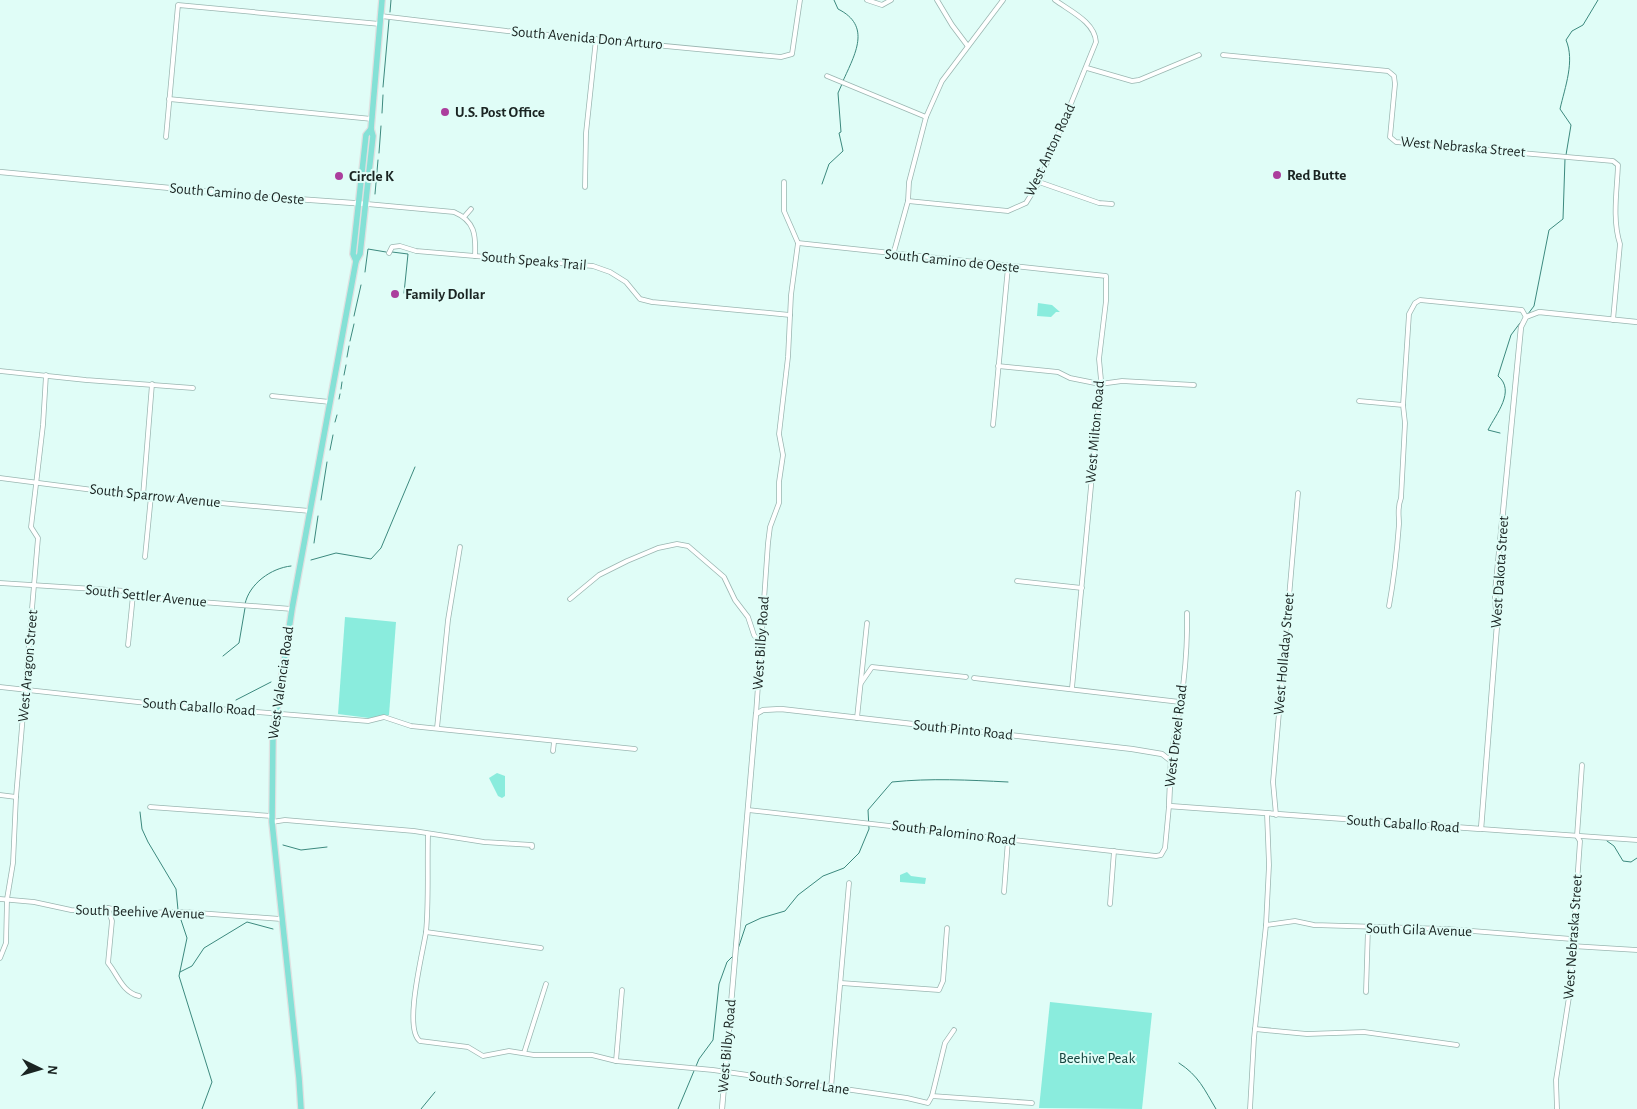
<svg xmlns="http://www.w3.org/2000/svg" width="1637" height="1109" font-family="'Alegreya Sans',sans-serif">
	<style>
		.park { fill: #8aecdd }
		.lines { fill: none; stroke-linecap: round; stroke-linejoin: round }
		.stream { stroke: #3c897e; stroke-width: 1 }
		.minor-casing { stroke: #9ab6b1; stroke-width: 5.5 }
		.tertiary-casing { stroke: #9ab6b1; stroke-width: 6 }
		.primary-casing { stroke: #dfe0e0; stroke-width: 8 }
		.minor { stroke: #fff; stroke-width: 4 }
		.tertiary { stroke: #fff; stroke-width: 4.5 }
		.primary { stroke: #84e1d6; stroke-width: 5.5 }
		.poi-dot { fill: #ab3e9d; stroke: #e0fdf7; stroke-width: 2 }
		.labels { text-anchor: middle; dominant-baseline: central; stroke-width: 4; stroke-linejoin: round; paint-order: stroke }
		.street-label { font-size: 15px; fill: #1a2422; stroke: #e0fdf7 }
		.poi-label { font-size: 15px; font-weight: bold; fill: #1a2422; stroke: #e0fdf7; text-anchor: start }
		.park-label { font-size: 15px; fill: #15443e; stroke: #e0fdf7 }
	</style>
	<rect width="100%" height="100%" fill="#e0fdf7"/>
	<!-- park -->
	<g class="park">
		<polygon points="1038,303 1052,305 1060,312 1056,312 1051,317 1037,316"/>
		<polygon points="345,617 396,622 389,715 369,718 338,714"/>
		<polygon points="497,773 505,776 505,796 502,798 498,796 489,778"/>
		<polygon points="907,872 911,876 926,878 925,884 900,882 900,875"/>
		<polygon points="1050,1002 1152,1013 1142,1109 1039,1108"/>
	</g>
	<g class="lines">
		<!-- stream -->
		<g class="stream">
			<path d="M834 0 838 9C872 26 855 54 843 81"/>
			<polyline points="390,12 391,0"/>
			<polyline points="383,87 389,20"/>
			<polyline points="382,113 383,95"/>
			<polyline points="379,153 381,126"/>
			<path d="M1566 155 1571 125 1560 109C1565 87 1575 61 1566 40L1572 31 1583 25 1598 0"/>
			<polyline points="822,184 829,164 843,151 839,133 841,132 838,93 842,84"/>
			<polyline points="375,194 378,160"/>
			<polyline points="392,252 408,254 404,293"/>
			<polyline points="365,272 368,249 386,252"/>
			<polyline points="1528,314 1534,306 1549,230 1563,219 1565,159"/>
			<polyline points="354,316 361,285"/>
			<polyline points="350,341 354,324"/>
			<polyline points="347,357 349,346"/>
			<polyline points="344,375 346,365"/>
			<polyline points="341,389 342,382"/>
			<polyline points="339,399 340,394"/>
			<polyline points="335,422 337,415"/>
			<path d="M1500 433 1488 430C1496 414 1516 391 1498 376L1511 335 1520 323"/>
			<polyline points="330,450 333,435"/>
			<polyline points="321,500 327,462"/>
			<polyline points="314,543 318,516"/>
			<polyline points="311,560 336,553 371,559 381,548 415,467"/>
			<path d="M245 604C249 584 271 568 291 566"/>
			<polyline points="223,656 239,643 245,608"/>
			<polyline points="236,700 271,682"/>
			<polyline points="140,812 142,829 148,842 176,889 178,910"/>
			<polyline points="1607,841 1614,846 1623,861 1631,862 1637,858"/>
			<polyline points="283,845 301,850 327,847"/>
			<polyline points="179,914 187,938 179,976 212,1082 202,1109"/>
			<path d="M737 952 746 925 761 918 785 911 798 895 823 876 844 868 859 853 869 829 868 810 892 782C930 778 969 780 1008 782"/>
			<polyline points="180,972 192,966 204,948 247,922 273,929"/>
			<path d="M1179 1063C1199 1076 1204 1089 1216 1109"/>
			<polyline points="421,1109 435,1092"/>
			<polyline points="678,1109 699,1059 713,1040 719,984 727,962 734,955"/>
		</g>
		<!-- minor casing -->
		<g class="minor-casing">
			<g id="minor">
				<polyline points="867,0 882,5 891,0"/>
				<polyline points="937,0 952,25 967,45"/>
				<polyline points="381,16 507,31 781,57 792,54 800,0"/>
				<path d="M1223 55 1388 71 1394 76 1395 84 1390 137 1396 142 1613 161 1618 165C1617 191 1612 219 1620 244L1613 320"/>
				<polyline points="1087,68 1132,81 1139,80 1199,55"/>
				<polyline points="827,76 926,117"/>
				<polyline points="169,99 372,119"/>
				<polyline points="166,137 178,5 380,24"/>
				<polyline points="1039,182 1099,203 1112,204"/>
				<polyline points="585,187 586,133 596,39"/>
				<path d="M908 201 1008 211 1026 203 1039 182 1096 42C1095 22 1070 11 1055 0"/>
				<path d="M367 204 454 212C475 221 476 235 475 256"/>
				<polyline points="464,217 471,209"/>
				<polyline points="798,243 1106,276 1106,301 1099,359 1101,380 1072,688"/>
				<polyline points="389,253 392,247 400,246 416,251 593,266 610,272 626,282 640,299 652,302 790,315"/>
				<polyline points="893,255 908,201 909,182 926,117 942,81 1003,0"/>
				<polyline points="998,366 1058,372 1070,378 1100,384 1122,381 1194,385"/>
				<polyline points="0,371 86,380 193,388"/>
				<polyline points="272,396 330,402"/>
				<path d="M1359 401 1403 405 1405 423 1401 498C1397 508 1399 514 1399 524 1397 551 1394 579 1389 606"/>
				<polyline points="1403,405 1409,314 1415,303 1420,300 1522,310 1526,317"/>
				<polyline points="993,425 1008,267"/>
				<polyline points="0,478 132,495 310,511"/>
				<polyline points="143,496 152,384"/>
				<polyline points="145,557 151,496"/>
				<polyline points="1017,581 1082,588"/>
				<polyline points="0,583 126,591 137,597 292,609"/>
				<polyline points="570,599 599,575 627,561 658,548 677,544 688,546 724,577 735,600 748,617 754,635 761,645"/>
				<polyline points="128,645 133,595"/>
				<polyline points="974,678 1180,702"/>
				<polyline points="861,683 872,667 966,677"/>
				<polyline points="0,687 156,704 368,721 384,717 411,726 635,749"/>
				<polyline points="756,714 768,543 770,527 779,503 779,482 783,455 779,434 788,357 791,295 798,243 784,211 784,182"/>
				<polyline points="857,718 867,623"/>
				<polyline points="437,728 448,620 460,547"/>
				<polyline points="553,751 554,742"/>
				<path d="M1170 758C1181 711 1188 662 1187 613"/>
				<polyline points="0,795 16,797"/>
				<polyline points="150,807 272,816"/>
				<polyline points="748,810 1156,856 1161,855 1165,848 1169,806"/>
				<polyline points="1276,815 1273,782 1298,493"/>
				<polyline points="272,822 285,820 414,831 484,842 532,845 532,847"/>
				<polyline points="1481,829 1637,840"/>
				<path d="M428 835C427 867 429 900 426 932 423 952 403 1029 420 1041L468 1047 483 1056 509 1051 534 1055H592L616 1061 713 1070 907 1098 928 1103 932 1096 1032 1103"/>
				<polyline points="1004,892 1008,840"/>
				<polyline points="0,899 34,902 71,910 93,911 108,908 133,913 184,912 281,919"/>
				<polyline points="1110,904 1114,851"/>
				<path d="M108 908 112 921 108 963C118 975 122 992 139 996"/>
				<polyline points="1266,925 1295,921 1314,925 1447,929 1572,939"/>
				<polyline points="426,932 541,948"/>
				<polyline points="1572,946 1637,950"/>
				<polyline points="0,958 6,943 7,899 13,863 16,797 38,538 31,527 43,425 46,375"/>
				<polyline points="841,983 939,990 943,981 947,928"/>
				<polyline points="1366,992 1368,928"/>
				<polyline points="1255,1029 1307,1034 1364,1032 1457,1045"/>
				<polyline points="524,1053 546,984"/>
				<polyline points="616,1061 622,990"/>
				<polyline points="831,1088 849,883"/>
				<polyline points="932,1096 945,1043 954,1030"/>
				<polyline points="1250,1109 1254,1038 1266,925 1269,865 1267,814"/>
				<polyline points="1557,1109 1556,1080 1569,997 1580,841 1577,836 1582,765"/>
			</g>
		</g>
		<!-- tertiary casing -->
		<g class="tertiary-casing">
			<g id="tertiary">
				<polyline points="0,172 255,196 367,204"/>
				<polyline points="722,1109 756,714 763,710 781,709 1132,749 1162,754 1171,761 1169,806 1481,829 1497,625 1495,594 1521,327 1526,317 1539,312 1637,322"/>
			</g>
		</g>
		<!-- primary casing -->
		<g class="primary-casing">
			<g id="primary">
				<polyline points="356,261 353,254 366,135 371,129"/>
				<polyline points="301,1109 299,1078 272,822 273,735 292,609 356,261 360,254 373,136 371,129 382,0"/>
			</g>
		</g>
		<!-- minor -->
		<use href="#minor" class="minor"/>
		<!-- tertiary -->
		<use href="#tertiary" class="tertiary"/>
		<!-- primary -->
		<use href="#primary" class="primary"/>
	</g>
	<!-- markers -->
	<g class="poi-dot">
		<circle cx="445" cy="112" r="5"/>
		<circle cx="1277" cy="175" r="5"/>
		<circle cx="339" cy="176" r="5"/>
		<circle cx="395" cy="294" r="5"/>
	</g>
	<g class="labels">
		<!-- street labels -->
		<g class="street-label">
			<text transform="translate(587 38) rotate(5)">South Avenida Don Arturo</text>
			<text transform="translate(1463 147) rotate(5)">West Nebraska Street</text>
			<text transform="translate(1050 150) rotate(-65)">West Anton Road</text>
			<text transform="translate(237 194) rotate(5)">South Camino de Oeste</text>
			<text transform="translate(534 261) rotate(5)">South Speaks Trail</text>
			<text transform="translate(952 261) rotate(6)">South Camino de Oeste</text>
			<text transform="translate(1095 432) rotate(-85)">West Milton Road</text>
			<text transform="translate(155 496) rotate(6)">South Sparrow Avenue</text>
			<text transform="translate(1500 572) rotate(-86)">West Dakota Street</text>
			<text transform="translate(146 596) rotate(6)">South Settler Avenue</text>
			<text transform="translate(761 643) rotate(-86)">West Bilby Road</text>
			<text transform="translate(1284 654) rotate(-85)">West Holladay Street</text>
			<text transform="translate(28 666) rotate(-85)">West Aragon Street</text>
			<text transform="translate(281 683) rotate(-82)">West Valencia Road</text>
			<text transform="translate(199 707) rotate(4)">South Caballo Road</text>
			<text transform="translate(963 730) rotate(6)">South Pinto Road</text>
			<text transform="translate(1176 736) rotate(-83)">West Drexel Road</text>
			<text transform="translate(1403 824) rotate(4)">South Caballo Road</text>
			<text transform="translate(954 833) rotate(7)">South Palomino Road</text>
			<text transform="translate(140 912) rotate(2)">South Beehive Avenue</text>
			<text transform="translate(1419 930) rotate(2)">South Gila Avenue</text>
			<text transform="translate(1573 937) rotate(-86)">West Nebraska Street</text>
			<text transform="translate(727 1046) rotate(-85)">West Bilby Road</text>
			<text transform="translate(799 1083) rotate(8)">South Sorrel Lane</text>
		</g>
		<!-- poi labels -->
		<g class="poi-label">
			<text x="455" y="112">U.S. Post Office</text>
			<text x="1287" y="175">Red Butte</text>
			<text x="349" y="176">Circle K</text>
			<text x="405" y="294">Family Dollar</text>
		</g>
		<!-- park labels -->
		<g class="park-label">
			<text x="1097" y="1058">Beehive Peak</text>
		</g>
	</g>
	<!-- north arrow -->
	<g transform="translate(40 1069) rotate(95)" stroke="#e0fdf7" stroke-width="4" paint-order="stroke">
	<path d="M0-4L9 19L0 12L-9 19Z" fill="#1a2422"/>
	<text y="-8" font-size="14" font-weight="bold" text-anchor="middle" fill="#1a2422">N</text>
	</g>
</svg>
